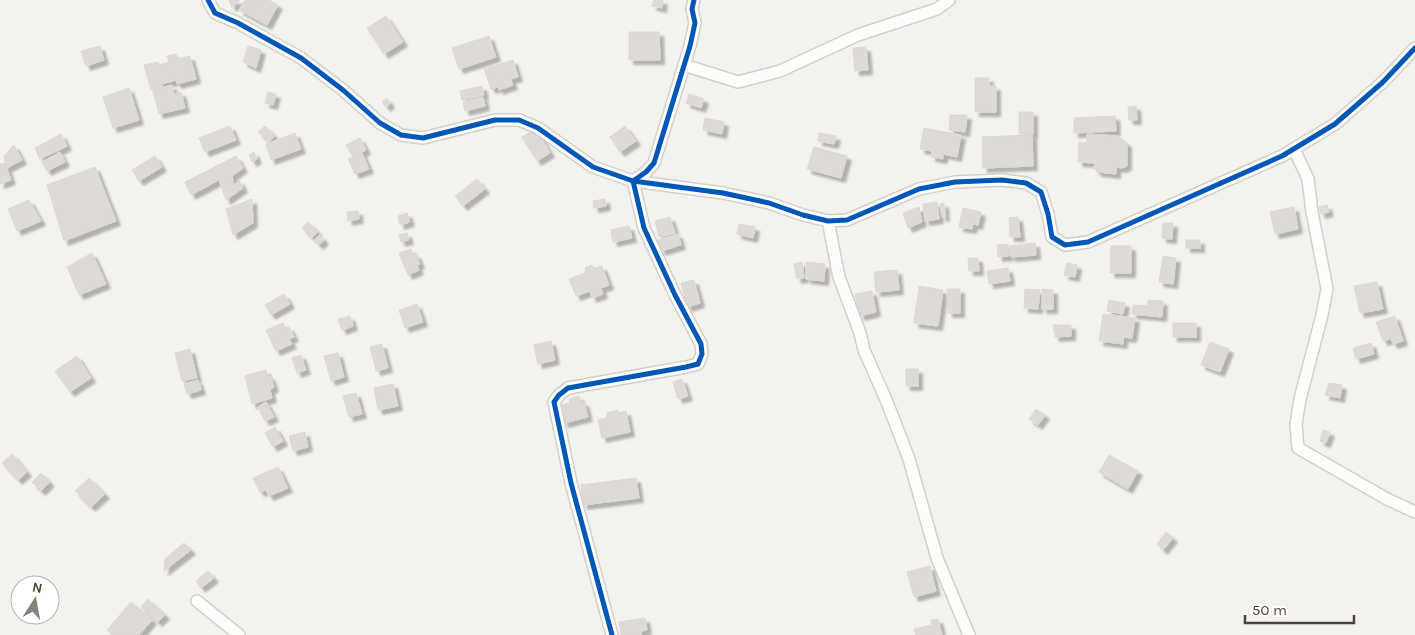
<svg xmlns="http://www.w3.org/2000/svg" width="1415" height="635" font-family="Karla,sans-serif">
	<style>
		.building { fill: #dedbd6; stroke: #dcd9d4; filter: url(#shadow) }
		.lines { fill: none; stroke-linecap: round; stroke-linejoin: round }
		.minor-casing { stroke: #d2d0cb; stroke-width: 14 }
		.minor { stroke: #fdfdfc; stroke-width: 11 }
		.cycleway-casing { stroke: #fff; stroke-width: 8 }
		.cycleway { stroke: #0057b8; stroke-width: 5 }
	</style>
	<defs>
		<filter id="shadow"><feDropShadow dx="4.5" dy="4.5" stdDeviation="1" flood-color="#0004"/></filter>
	</defs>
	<rect width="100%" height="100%" fill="#f4f2ee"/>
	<!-- building -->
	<g class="building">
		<polygon points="229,0 240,0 232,7"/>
		<polygon points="245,0 269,0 278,5 267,25 239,10"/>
		<polygon points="654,0 663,0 662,8 652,6"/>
		<polygon points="386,16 403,42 384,54 367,28"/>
		<polygon points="629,32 659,32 660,60 629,60"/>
		<polygon points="489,36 496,57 459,69 452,48"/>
		<polygon points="100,46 104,60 86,66 81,51"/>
		<polygon points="248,46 261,50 256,68 243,62"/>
		<polygon points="866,47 868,70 855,71 853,48"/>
		<polygon points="176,54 178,59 190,56 196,79 177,84 176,80 162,84 163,87 151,90 144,65 158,62 159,65 169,62 167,56"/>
		<polygon points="513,60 518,77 511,79 513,85 499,90 498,87 491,89 484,69"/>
		<polygon points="975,78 989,78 989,86 996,86 996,112 975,112"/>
		<polygon points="172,85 174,94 181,92 185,108 159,114 153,90"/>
		<polygon points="482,86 484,95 462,100 460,91"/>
		<polygon points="129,88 139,120 113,128 103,97"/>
		<polygon points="268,92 276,94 273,105 265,103"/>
		<polygon points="689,94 704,99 701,108 686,103"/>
		<polygon points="483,97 485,106 465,111 463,102"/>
		<polygon points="387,98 390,104 386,107 382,102"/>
		<polygon points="1136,106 1137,120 1129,120 1128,107"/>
		<rect x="1019" y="112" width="14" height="22"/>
		<polygon points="950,115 967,115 965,132 949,130"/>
		<polygon points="1115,116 1116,131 1074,133 1074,118"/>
		<polygon points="705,118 724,122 722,134 703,130"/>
		<polygon points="230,126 236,140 205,152 199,138"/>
		<polygon points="265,126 275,136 269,142 258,132"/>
		<polygon points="625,126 636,141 620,152 610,137"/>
		<polygon points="924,128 961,135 957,157 943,154 943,159 931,157 932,151 920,149"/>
		<polygon points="536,129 550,153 537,161 522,137"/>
		<polygon points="295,133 301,149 271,160 266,144"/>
		<polygon points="819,133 836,136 834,144 818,141"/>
		<polygon points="61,134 67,146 40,159 35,148"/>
		<polygon points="1087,134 1117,136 1127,143 1127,166 1122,168 1116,167 1116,174 1098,172 1094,168 1095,163 1078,162 1079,142 1087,143"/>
		<polygon points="1032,135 1033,166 983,168 982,137"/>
		<polygon points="360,138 366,150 353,157 346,145"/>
		<polygon points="14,145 22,160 6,168 4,156"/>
		<polygon points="814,147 847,156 841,178 807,169"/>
		<polygon points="60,152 65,162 47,171 42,162"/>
		<polygon points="254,152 257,159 252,162 249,155"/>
		<polygon points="362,153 369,169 355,174 348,159"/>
		<polygon points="155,156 162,167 139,181 132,170"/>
		<polygon points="236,156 243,168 232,176 234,185 239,180 243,188 226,200 219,180 191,195 185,182"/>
		<polygon points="5,163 11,180 0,184 0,164"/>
		<polygon points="95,167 116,221 64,241 47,185"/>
		<polygon points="477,179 485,189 463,206 455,196"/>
		<polygon points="252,199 253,223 233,235 226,209"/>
		<polygon points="605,199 606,206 594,208 593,201"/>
		<polygon points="29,200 41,221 17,231 8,209"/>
		<polygon points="937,202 939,219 925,221 923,204"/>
		<polygon points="944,203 945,217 942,217 940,204"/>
		<polygon points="1327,205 1329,212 1321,214 1319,207"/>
		<polygon points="919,207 922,222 908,228 903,213"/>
		<polygon points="1294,207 1298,229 1275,234 1270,212"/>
		<polygon points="963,208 981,212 978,225 973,224 972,229 959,227"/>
		<polygon points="358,211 359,219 348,221 347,212"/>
		<polygon points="407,213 410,222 400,225 398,216"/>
		<polygon points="670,217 675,233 659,237 655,221"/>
		<polygon points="1018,217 1020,237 1010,237 1009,218"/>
		<polygon points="308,222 318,232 312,238 302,228"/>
		<polygon points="1163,223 1173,223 1172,239 1162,238"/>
		<polygon points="739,224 755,227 753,238 737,234"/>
		<polygon points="629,226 632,238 613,242 611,230"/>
		<polygon points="407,233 409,240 401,242 399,235"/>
		<polygon points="678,234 681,245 661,251 658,240"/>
		<polygon points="320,235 324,240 319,245 314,240"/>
		<rect x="1186" y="240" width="14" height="8"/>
		<polygon points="1035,243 1036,255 1011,257 1010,246"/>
		<polygon points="1008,244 1009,256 998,257 997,245"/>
		<polygon points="1111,246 1131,246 1131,273 1110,273"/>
		<polygon points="411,249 413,255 416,254 420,264 417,265 419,270 408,275 399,253"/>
		<polygon points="92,253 106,284 79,295 67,267"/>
		<polygon points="1163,256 1176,258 1173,284 1159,282"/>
		<polygon points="968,258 978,258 979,271 969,271"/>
		<polygon points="802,262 804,278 797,279 794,264"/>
		<polygon points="806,262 825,264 824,281 806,279"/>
		<polygon points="1067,263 1077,265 1075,277 1064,275"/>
		<polygon points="592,265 594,268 602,266 609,285 601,288 603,294 592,298 590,291 576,296 569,279 585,273 586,267"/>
		<polygon points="1008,268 1010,281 989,284 987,271"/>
		<polygon points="897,270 899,290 876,292 874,272"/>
		<polygon points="694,280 700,303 687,307 681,283"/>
		<polygon points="1377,282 1383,309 1360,313 1354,286"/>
		<polygon points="919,286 943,290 938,326 914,323"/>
		<polygon points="947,289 960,289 960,313 948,313"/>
		<polygon points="1025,289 1040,290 1038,309 1024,308"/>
		<polygon points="1042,289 1053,290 1053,309 1042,309"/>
		<polygon points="872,291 876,312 860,316 855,294"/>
		<polygon points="284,294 290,304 271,315 265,305"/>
		<polygon points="1109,300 1125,303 1123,314 1107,311"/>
		<polygon points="1148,300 1163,301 1162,317 1132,314 1133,305 1148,306"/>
		<polygon points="417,304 423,322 405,328 399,310"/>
		<polygon points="1103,314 1135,318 1132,338 1123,337 1123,344 1099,341"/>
		<polygon points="350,316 353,326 342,330 338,319"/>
		<polygon points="1395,316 1403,341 1393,344 1391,339 1383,341 1376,322"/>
		<polygon points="283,323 285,328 289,327 294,337 289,339 292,344 276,351 266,330"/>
		<rect x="1173" y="323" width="23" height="14"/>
		<polygon points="1053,325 1071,325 1071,336 1055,337"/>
		<polygon points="551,341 555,360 538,364 534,345"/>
		<polygon points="1210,342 1229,349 1220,372 1201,365"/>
		<polygon points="1371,343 1374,354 1356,359 1353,348"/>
		<polygon points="382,344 388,368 376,371 370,347"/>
		<polygon points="190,349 197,378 182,381 175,353"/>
		<polygon points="338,353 344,377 331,381 324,356"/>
		<polygon points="301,355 306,370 297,373 292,358"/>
		<polygon points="77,356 91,378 70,392 55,371"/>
		<rect x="906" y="369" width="12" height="17"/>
		<polygon points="266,370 268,377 270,376 274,387 270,390 272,398 252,404 245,376"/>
		<polygon points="682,379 688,396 678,399 673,382"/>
		<polygon points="198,380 201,390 187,394 184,384"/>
		<polygon points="1329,383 1342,385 1340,398 1325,395"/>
		<polygon points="393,384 398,406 378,410 374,388"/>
		<polygon points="356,393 362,414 349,417 343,396"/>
		<polygon points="579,396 581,403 584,402 588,417 564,423 560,405 570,403 569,399"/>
		<polygon points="266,402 274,417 265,421 258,407"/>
		<polygon points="1036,409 1045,415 1038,425 1029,419"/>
		<polygon points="618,410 618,413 626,411 630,432 602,438 598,420 607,418 607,413"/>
		<polygon points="275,427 283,441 273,447 265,433"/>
		<polygon points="1323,430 1330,432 1326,443 1320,441"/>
		<polygon points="305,432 308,447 293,451 289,436"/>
		<polygon points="12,454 27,472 18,480 2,463"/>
		<polygon points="1109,455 1138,471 1128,489 1099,472"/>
		<polygon points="278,467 288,488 269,496 266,490 260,492 253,478"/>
		<polygon points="41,473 50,482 41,491 32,482"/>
		<polygon points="89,478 105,494 91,507 75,491"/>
		<polygon points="636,478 639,498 583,505 581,485"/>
		<polygon points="1166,532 1173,538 1163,550 1157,544"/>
		<polygon points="184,543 191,550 164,571 165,559"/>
		<polygon points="930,566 936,591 914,597 907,572"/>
		<polygon points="208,571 214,578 201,588 196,581"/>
		<polygon points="148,599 165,615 158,622 141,607"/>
		<polygon points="131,602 152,620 139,635 113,635 107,630"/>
		<polygon points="645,618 647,630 641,631 641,635 621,635 619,622"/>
		<polygon points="938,619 942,635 916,635 914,629 932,625 931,620"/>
	</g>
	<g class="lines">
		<!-- minor casing -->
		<g class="minor-casing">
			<g id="minor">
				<polyline points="208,0 215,13 238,23 301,58 343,90 380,123 401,135 423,138 495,120 519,120 538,128 593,167 633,181 723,193 769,203 803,215 828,221 847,220 919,189 955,182 1002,180 1026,183 1041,192 1048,214 1052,237 1065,245 1088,242 1282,156 1335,124 1383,82 1415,48"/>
				<polyline points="684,65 738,82 780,71 858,35 937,9 949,0"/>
				<polyline points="1294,149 1308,179 1312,212 1327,289 1322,315 1300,399 1296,425 1298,448 1387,499 1415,512"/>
				<polyline points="828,221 839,277 860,333 864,350 887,402 909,459 937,558 969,635"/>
				<polyline points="197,601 239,635"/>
				<polyline points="612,635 571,483 554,402 559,395 568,388 686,367 698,364 702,354 701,344 675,295 644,228 633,181 646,172 654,163 690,46 695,23 692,9 694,0"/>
			</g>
		</g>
		<!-- minor -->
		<use href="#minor" class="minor"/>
		<!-- cycleway casing -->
		<g class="cycleway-casing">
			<g id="cycleway">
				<polyline points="208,0 215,13 238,23 301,58 343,90 380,123 401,135 423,138 495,120 519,120 538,128 593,167 633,181 723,193 769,203 803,215 828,221 847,220 919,189 955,182 1002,180 1026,183 1041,192 1048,214 1052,237 1065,245 1088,242 1282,156 1335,124 1383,82 1415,48"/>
				<polyline points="612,635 571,483 554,402 559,395 568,388 686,367 698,364 702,354 701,344 675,295 644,228 633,181 646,172 654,163 690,46 695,23 692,9 694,0"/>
			</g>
		</g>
		<!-- cycleway -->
		<use href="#cycleway" class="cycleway"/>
	</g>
	<!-- north arrow -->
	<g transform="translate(35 600) rotate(11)"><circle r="24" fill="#ffffff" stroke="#b7b4b0"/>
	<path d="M0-4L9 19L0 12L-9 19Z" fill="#868178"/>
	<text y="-8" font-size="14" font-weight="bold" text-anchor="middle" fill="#4b4439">N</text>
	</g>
	<!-- scale -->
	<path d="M1245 615v8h109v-8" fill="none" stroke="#4b4439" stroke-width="2.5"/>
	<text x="1252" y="615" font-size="15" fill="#4b4439" stroke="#ffffff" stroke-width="4" paint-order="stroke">50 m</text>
</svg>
